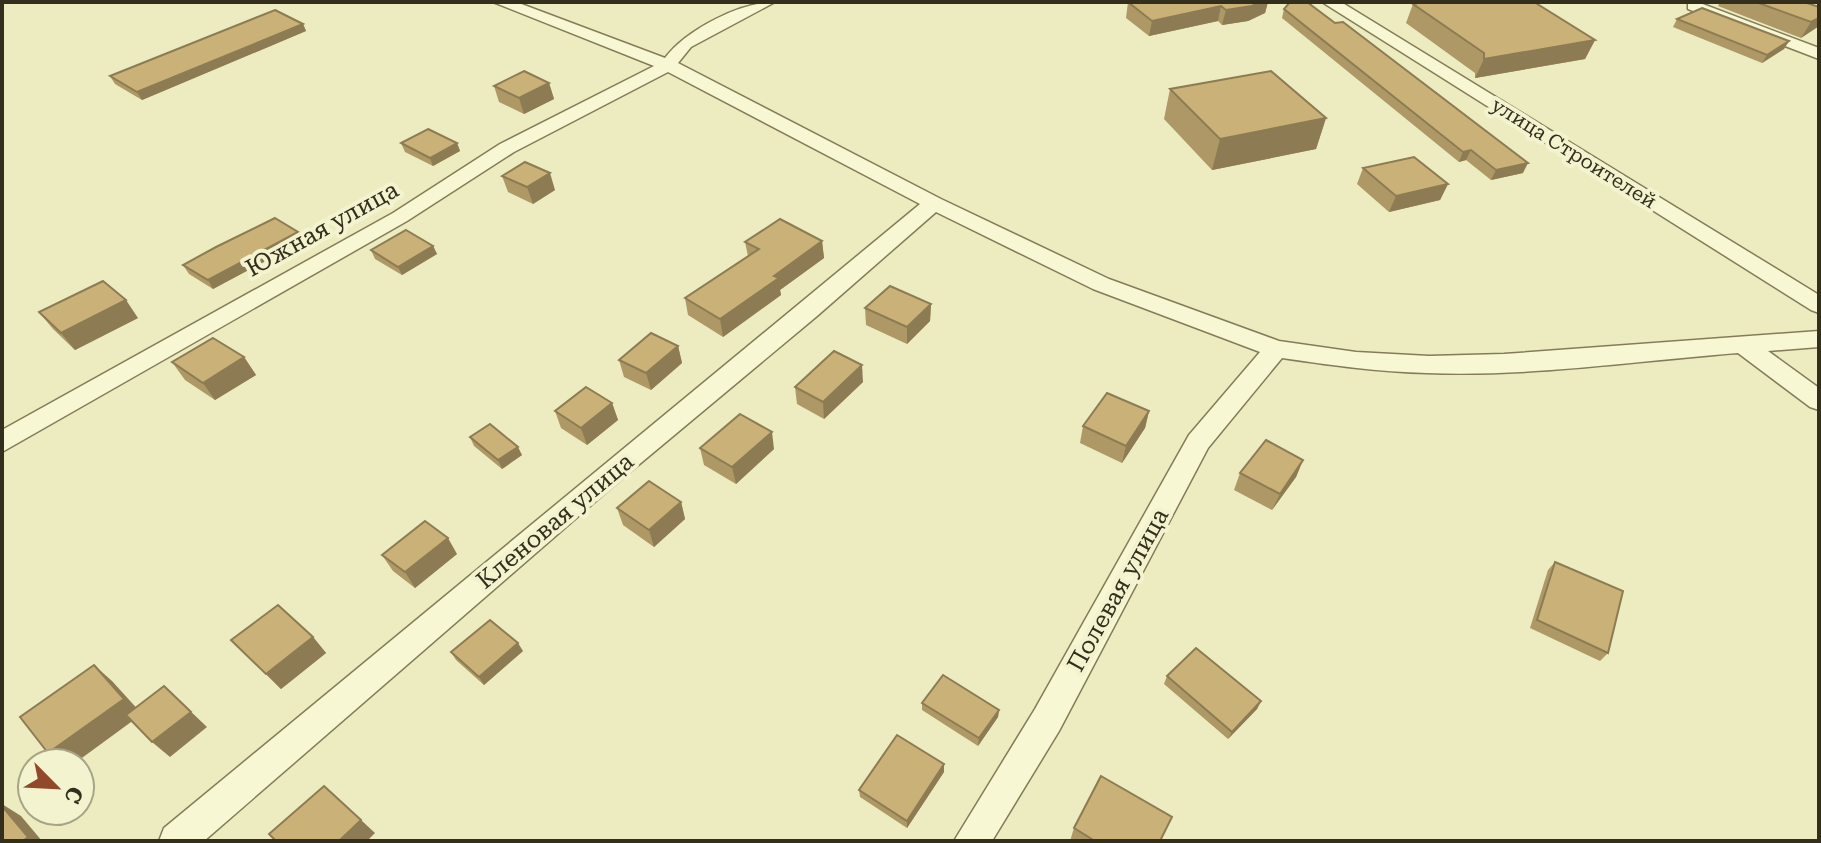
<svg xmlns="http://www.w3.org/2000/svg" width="1821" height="843" font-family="'Roboto Serif',serif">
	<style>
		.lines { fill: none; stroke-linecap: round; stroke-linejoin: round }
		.minor-casing { stroke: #847c59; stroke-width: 3 }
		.minor { fill: #f7f7d3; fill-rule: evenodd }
		.wall { fill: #ad9866 }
		.shaded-wall { fill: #8d7c53 }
		.building { fill: #c9b177; stroke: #8d7c53; stroke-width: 2 }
		.labels { text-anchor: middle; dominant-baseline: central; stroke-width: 8; stroke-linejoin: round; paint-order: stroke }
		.far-street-label { font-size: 20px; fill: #342f1d; stroke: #f3f4cf }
		.street-label { font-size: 24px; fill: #342f1d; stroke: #f3f4cf }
	</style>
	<rect width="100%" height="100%" fill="#ececc0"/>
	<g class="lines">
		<!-- minor casing -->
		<g class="minor-casing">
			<g id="minor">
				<path d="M493 2H516L665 58C686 30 740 2 775 2L691 47 678 63 941 199 1109 279 1279 341 1356 352 1429 356 1504 354 1819 331V347L1768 351 1819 388V410L1810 407 1738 353C1635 361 1530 377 1427 373 1379 372 1330 365 1282 358L1208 448 1059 731 992 841H954L1035 709 1189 435 1260 352 1093 289 936 212 817 316 612 487 204 841H159L164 828 920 204 668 72 514 152 407 221 2 452V430L393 213 500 144 654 66Z"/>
				<polygon points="1322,2 1341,2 1819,295 1819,313 1811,310"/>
				<polygon points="1688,3 1700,3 1819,48 1819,59 1688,9"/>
			</g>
		</g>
		<!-- minor -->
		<use href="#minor" class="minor"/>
	</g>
	<!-- wall -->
	<g class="wall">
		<polygon points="1128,2 1268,2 1265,13 1248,21 1222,25 1218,21 1149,36 1126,18"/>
		<polygon points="1720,2 1804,2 1819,7 1819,26 1801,38 1718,6"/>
		<polygon points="1413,4 1595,40 1585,59 1475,78 1475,73 1406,23"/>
		<polygon points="1284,9 1523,173 1491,180 1466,160 1459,162 1282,18"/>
		<polygon points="1677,19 1789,41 1784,49 1762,63 1673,27"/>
		<polygon points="303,24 306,31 142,100 115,84 110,76"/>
		<polygon points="549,83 554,99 524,114 499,102 494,86"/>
		<polygon points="1170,89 1326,118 1316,149 1212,170 1164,119"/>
		<polygon points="401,143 457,143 460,151 433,166 405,152"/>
		<polygon points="1363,168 1448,184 1440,200 1389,212 1357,184"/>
		<polygon points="502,176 555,190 533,204 508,192"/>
		<polygon points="303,241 213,289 189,274 183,265"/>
		<polygon points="822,241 824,258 780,290 781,295 723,337 688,315 685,298 748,256 745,242"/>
		<polygon points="433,246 437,254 402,275 375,259 371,250"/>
		<polygon points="931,304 930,321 907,344 866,325 865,308"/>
		<polygon points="39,312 138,318 75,350 53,329"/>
		<polygon points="678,346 682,363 651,390 624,377 619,360"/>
		<polygon points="244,357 256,375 215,400 185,380 172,362"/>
		<polygon points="863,382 824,419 797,404 795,387"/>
		<polygon points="612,403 618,420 587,445 561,428 555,411"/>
		<polygon points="1149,411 1145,428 1122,463 1080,443 1083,426"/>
		<polygon points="470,437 522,455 502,469 474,446"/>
		<polygon points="700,448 774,449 736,484 704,465"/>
		<polygon points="1303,460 1296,477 1272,510 1234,490 1240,473"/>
		<polygon points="681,502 685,519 654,547 623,525 617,508"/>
		<polygon points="457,554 415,588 393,571 382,555"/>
		<polygon points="1555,562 1608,653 1600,661 1530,628 1548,570"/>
		<polygon points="313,637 326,653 281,689 231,640"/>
		<polygon points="523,651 484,685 456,660 451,652"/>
		<polygon points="1167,676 1261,701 1257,709 1228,739 1164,684"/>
		<polygon points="922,703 999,710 998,717 978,746 922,710"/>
		<polygon points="944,772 907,828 860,797 859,790"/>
		<polygon points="1074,828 1160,841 1070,841"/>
	</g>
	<!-- shaded-wall -->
	<g class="shaded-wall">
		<polygon points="1260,2 1268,2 1265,13 1248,21 1222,25 1226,10"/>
		<polygon points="1221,6 1218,21 1149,36 1152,21"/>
		<polygon points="1819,18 1819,26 1801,38 1811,22"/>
		<polygon points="303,24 306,31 142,100 137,92"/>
		<polygon points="1595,40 1585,59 1475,78 1484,59"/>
		<polygon points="1789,41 1784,49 1762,63 1767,55"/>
		<polygon points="549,83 554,99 524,114 519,98"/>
		<polygon points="1326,118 1316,149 1212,170 1220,139"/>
		<polygon points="457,143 460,151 433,166 430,158"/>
		<polygon points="1471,150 1466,160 1459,162 1463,152"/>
		<polygon points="1528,163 1523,173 1491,180 1496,170"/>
		<polygon points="550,173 555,190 533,204 527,187"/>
		<polygon points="1448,184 1440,200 1389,212 1396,196"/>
		<polygon points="298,232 303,241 213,289 208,280"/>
		<polygon points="822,241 824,258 780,290 781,295 723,337 720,319 774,276"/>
		<polygon points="433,246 437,254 402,275 398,267"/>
		<polygon points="126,300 138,318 75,350 61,333"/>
		<polygon points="931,304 930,321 907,344 907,327"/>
		<polygon points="678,346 682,363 651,390 646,373"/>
		<polygon points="244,357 256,375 215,400 203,383"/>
		<polygon points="862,365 863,382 824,419 823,402"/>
		<polygon points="612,403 618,420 587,445 581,428"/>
		<polygon points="1149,411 1145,428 1122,463 1126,446"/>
		<polygon points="772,432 774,449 736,484 732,467"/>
		<polygon points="518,447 522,455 502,469 498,460"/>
		<polygon points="1303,460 1296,477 1272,510 1280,494"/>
		<polygon points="681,502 685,519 654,547 649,530"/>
		<polygon points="448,538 457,554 415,588 405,572"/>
		<polygon points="313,637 326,653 281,689 266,674"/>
		<polygon points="518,643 523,651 484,685 479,677"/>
		<polygon points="94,665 112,681 142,714 75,763 63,763 48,753"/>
		<polygon points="164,686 207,727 170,757 152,742"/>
		<polygon points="1261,701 1257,709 1228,739 1232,732"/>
		<polygon points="999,710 998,717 978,746 979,738"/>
		<polygon points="944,764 944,772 907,828 907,821"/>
		<polygon points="2,804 21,816 42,841 23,841"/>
		<polygon points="361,820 375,833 367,841 339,841"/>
	</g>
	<!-- building -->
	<g class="building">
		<polygon points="1128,2 1260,2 1252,6 1226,10 1221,6 1152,21"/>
		<polygon points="1290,2 1307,2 1335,23 1343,22 1528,163 1496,170 1471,150 1463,152 1284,9"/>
		<polygon points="1424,2 1534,2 1595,40 1484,59 1484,53 1413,4"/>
		<polygon points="1756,2 1804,2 1819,7 1819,18 1811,22"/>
		<polygon points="1702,8 1789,41 1767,55 1677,19"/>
		<polygon points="275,10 303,24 137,92 110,76"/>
		<polygon points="524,71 549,83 519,98 494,86"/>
		<polygon points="1271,71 1326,118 1220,139 1170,89"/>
		<polygon points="428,129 457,143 430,158 401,143"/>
		<polygon points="1414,157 1448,184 1396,196 1363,168"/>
		<polygon points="525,162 550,173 527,187 502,176"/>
		<polygon points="275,218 298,232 208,280 183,265 216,247"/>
		<polygon points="780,219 822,241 774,276 779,278 720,319 685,298 759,249 745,242"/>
		<polygon points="406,230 433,246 398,267 371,250"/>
		<polygon points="103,281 126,300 61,333 39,312"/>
		<polygon points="890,286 931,304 907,327 865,308"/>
		<polygon points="651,333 678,346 646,373 619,360"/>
		<polygon points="213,338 244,357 203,383 172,362"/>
		<polygon points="834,351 862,365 823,402 795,387"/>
		<polygon points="586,387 612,403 581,428 555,411"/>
		<polygon points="1107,393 1149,411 1126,446 1083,426"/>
		<polygon points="740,414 772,432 732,467 700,448"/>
		<polygon points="490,424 518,447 498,460 470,437"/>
		<polygon points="1266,440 1303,460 1280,494 1240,473"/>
		<polygon points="649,481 681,502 649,530 617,508"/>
		<polygon points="425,521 448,538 405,572 382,555"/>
		<polygon points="1555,562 1623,591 1608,653 1537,620"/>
		<polygon points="278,605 313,637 266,674 231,640"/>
		<polygon points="490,620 518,643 479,677 451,652"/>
		<polygon points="1196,648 1261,701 1232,732 1167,676"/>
		<polygon points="94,665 124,699 48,753 20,717"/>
		<polygon points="943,675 999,710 979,738 922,703"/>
		<polygon points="164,686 191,712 152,742 126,715"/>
		<polygon points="897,735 944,764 907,821 859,790"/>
		<polygon points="1101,776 1172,817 1160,841 1095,841 1074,828"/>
		<polygon points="324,786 361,820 339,841 276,841 269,834"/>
		<polygon points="2,806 28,837 23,841 2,841"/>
	</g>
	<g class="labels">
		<!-- far-street labels -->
		<g class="far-street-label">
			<text transform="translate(1574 153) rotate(32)">улица Строителей</text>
		</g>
		<!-- street labels -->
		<g class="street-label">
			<text transform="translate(322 229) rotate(-29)">Южная улица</text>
			<text transform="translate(555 521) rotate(-40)">Кленовая улица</text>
			<text transform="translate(1118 590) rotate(-61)">Полевая улица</text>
		</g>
	</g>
	<!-- border -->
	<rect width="1821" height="843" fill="none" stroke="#342f1d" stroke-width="8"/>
	<!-- north arrow -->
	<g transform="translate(56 787) rotate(114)"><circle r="38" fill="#f3f4cf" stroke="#a7a588" stroke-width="2"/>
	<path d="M0-6L14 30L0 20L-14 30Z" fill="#91482b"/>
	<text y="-12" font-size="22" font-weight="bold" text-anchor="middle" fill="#342f1d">С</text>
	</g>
</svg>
